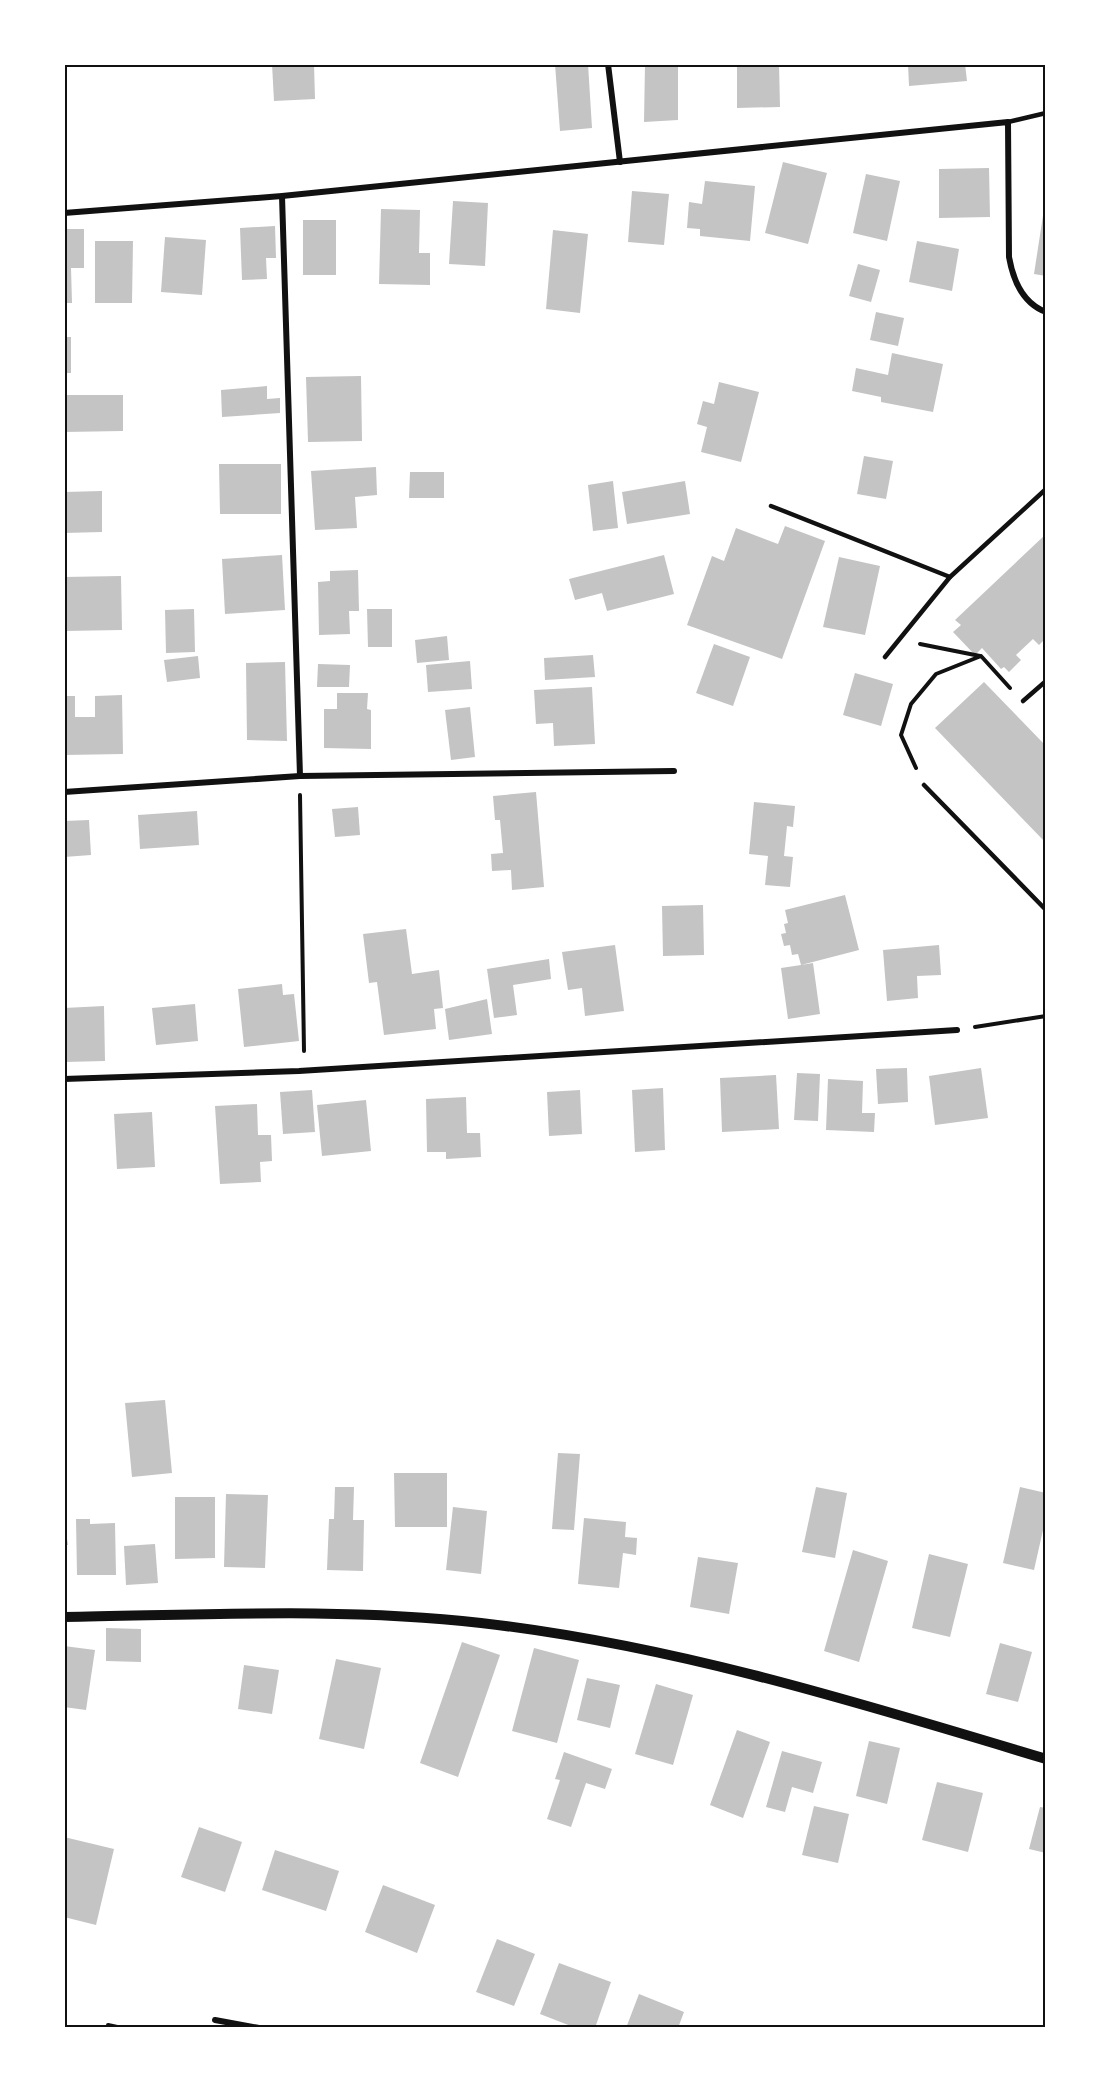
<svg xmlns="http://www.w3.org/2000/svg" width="1110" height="2092" font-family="Georgia,serif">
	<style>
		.building { fill: #c4c4c4 }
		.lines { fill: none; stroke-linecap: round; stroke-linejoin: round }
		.path { stroke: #111; stroke-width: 4 }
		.service { stroke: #111; stroke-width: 4.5 }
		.minor { stroke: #111; stroke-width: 6 }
		.tertiary { stroke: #111; stroke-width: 10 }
		.neatline { fill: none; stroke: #111; stroke-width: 2 }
	</style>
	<rect width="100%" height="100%" fill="#fff"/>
	<!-- building -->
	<g class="building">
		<polygon points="272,64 314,64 315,99 274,101"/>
		<polygon points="555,64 588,64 592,128 560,131"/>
		<polygon points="645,64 678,64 678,120 644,122"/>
		<polygon points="737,64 779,64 780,107 737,108"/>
		<polygon points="908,64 965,64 967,81 909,86"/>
		<polygon points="783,162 827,173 808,244 765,233"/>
		<polygon points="989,168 990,217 939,218 939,169"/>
		<polygon points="866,174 900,181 887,241 853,233"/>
		<polygon points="705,181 755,186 750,241 700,236 700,229 687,228 689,202 702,204"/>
		<polygon points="632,191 669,194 664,245 628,242"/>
		<polygon points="453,201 488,203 485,266 449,264"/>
		<polygon points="381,209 420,210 419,253 430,253 430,285 379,284"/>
		<polygon points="1044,209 1046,209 1046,276 1034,274"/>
		<rect x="303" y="220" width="33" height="55"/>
		<polygon points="275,226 276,258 266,258 267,279 242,280 240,228"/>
		<polygon points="65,229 84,229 84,268 71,268 72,303 64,303"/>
		<polygon points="553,230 588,234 580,313 546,309"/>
		<polygon points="165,237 206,240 202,295 161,292"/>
		<polygon points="95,241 133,241 132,303 95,303"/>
		<polygon points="917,241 959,249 952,291 909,282"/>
		<polygon points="858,264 880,270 871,302 849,296"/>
		<polygon points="876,312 904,318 898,346 870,340"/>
		<rect x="64" y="337" width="7" height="36"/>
		<polygon points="892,353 943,364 933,412 881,402 881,397 852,391 856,368 888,375"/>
		<polygon points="361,376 362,441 308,442 306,377"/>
		<polygon points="719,382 759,392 741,462 701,452 707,427 697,424 703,401 714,404"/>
		<polygon points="267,386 267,399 280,398 280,413 222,417 221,390"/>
		<polygon points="64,395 123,395 123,431 64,432"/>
		<polygon points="864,456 893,461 886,499 857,494"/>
		<polygon points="219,464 281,464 281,514 220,514"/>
		<polygon points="376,467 377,495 355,497 357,528 315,530 311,471"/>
		<polygon points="410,472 444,472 444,498 409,498"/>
		<polygon points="613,481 618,528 593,531 588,485"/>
		<polygon points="685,481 690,514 627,524 622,492"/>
		<polygon points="102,491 102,532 64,533 64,492"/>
		<polygon points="785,526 825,541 782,659 687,625 712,556 724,561 736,528 778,544"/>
		<polygon points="1046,534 1046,638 1039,645 1033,639 1016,655 1021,660 1009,672 1004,667 1001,669 982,648 975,655 953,632 961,625 955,620"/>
		<polygon points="282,555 285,610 225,614 222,559"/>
		<polygon points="664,555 674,594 607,611 602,593 575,600 569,579"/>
		<polygon points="839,557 880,566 865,635 823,627"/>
		<polygon points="358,570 359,611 349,611 350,634 319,635 318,582 330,581 330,571"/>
		<polygon points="121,576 122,630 64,631 64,577"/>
		<polygon points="194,609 195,652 166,653 165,610"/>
		<polygon points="367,609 392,609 392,647 368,647"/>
		<polygon points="447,636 449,660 417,663 415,640"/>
		<polygon points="714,644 750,657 733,706 696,693"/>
		<polygon points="593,655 595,677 545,680 544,658"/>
		<polygon points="198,656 200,678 167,682 164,660"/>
		<polygon points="470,661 472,689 428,692 426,665"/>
		<polygon points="285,662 287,741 247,740 246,663"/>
		<polygon points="318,664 350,665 349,687 317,687"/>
		<polygon points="855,673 893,684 881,726 843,715"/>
		<polygon points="984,682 1046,746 1046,843 935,728"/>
		<polygon points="592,687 595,744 554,746 553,723 536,724 534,690"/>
		<polygon points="337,693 368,693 367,709 371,710 371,749 324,748 324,709 337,709"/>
		<polygon points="122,695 123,754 64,755 64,696 75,696 75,717 95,717 95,696"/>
		<polygon points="470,707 475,757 451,760 445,710"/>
		<polygon points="536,792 544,887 512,890 511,870 492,871 491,854 503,853 500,820 495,820 493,796"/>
		<polygon points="754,802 795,806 793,827 787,826 784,856 793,857 790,887 765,885 768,856 749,854"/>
		<polygon points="358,807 360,835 335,837 332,809"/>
		<polygon points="197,811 199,845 140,849 138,815"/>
		<polygon points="89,820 91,855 64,857 64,821"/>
		<polygon points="845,895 859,950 801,965 813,963 820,1014 788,1019 781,968 801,965 798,954 792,955 790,945 784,946 781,934 786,933 784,924 788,923 785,910"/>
		<polygon points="703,905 704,955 663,956 662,906"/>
		<polygon points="406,929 412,974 439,970 443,1008 434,1009 436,1029 384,1035 377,982 369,983 363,934"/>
		<polygon points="615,945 624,1011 585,1016 582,988 568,990 562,952"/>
		<polygon points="939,945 941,975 917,976 918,998 887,1001 883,950"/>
		<polygon points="549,959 551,979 513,985 517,1015 494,1018 487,969"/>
		<polygon points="282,984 283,995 294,994 299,1041 244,1047 238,989"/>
		<polygon points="487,999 492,1034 449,1040 445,1009"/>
		<polygon points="195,1004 198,1041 156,1045 152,1008"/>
		<polygon points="104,1006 105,1061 64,1062 64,1008"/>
		<polygon points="907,1068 908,1102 878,1104 876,1069"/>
		<polygon points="981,1068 988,1118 935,1125 929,1076"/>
		<polygon points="797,1073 820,1074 818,1121 794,1120"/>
		<polygon points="776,1075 779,1129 722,1132 720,1078"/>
		<polygon points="828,1079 863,1081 862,1113 875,1113 874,1132 826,1130"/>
		<polygon points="663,1088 665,1150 635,1152 632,1090"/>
		<polygon points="312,1090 315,1132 283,1134 280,1092"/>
		<polygon points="580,1090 582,1134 549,1136 547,1092"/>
		<polygon points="466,1097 467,1133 480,1133 481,1157 446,1159 446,1152 427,1152 426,1099"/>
		<polygon points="366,1100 371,1151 322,1156 317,1105"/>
		<polygon points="257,1104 258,1135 271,1135 272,1161 260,1162 261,1182 220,1184 215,1106"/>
		<polygon points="152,1112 155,1167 117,1169 114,1114"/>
		<polygon points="165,1400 172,1473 132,1477 125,1403"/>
		<polygon points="558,1453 580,1454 574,1530 552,1529"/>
		<polygon points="394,1473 447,1473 447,1527 395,1527"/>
		<polygon points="335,1487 354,1487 353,1520 364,1520 363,1571 327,1570 329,1519 334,1519"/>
		<polygon points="816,1487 847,1493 835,1558 802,1552"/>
		<polygon points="1020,1487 1046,1493 1046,1531 1043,1530 1034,1570 1003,1563"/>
		<polygon points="226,1494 268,1495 265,1568 224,1567"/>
		<polygon points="175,1497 215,1497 215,1558 175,1559"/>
		<polygon points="453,1507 487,1511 481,1574 446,1570"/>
		<polygon points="584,1518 626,1522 625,1537 637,1538 636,1555 623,1553 619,1588 578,1584"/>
		<polygon points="76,1519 90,1519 90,1524 115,1523 116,1575 77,1575"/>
		<polygon points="64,1520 68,1545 64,1545"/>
		<polygon points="155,1544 158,1583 126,1585 124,1546"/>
		<polygon points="853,1550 888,1561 859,1662 824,1651"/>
		<polygon points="929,1554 968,1564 950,1637 912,1628"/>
		<polygon points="698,1557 738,1563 729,1614 690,1607"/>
		<polygon points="106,1628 141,1629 141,1662 106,1661"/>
		<polygon points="462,1642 500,1655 458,1777 420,1763"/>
		<polygon points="1000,1643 1032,1652 1018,1702 986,1694"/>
		<polygon points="64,1646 95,1650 86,1710 64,1707"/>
		<polygon points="534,1648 579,1660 557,1743 512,1731"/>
		<polygon points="336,1659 381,1668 364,1749 319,1739"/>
		<polygon points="244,1665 279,1670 272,1714 238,1709"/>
		<polygon points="587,1678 620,1685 610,1728 577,1720"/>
		<polygon points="656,1684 693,1695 673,1765 635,1754"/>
		<polygon points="737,1730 770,1742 743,1818 710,1805"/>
		<polygon points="869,1741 900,1748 887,1804 856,1796"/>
		<polygon points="782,1751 822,1762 813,1793 792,1787 785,1812 766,1807"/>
		<polygon points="564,1752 612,1769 605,1789 586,1783 571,1827 547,1819 560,1780 555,1779"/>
		<polygon points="937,1782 983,1793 968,1852 922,1840"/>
		<polygon points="814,1806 849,1814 838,1863 802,1855"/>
		<polygon points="1040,1807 1046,1808 1046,1853 1029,1849"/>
		<polygon points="199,1827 242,1842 225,1892 181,1877"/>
		<polygon points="64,1837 114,1849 96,1925 64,1917"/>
		<polygon points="275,1850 339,1871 326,1911 262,1890"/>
		<polygon points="383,1885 435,1905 417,1953 365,1932"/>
		<polygon points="497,1939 535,1954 514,2006 476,1992"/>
		<polygon points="559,1963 611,1982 595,2028 576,2028 540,2014"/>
		<polygon points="639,1994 684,2012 678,2028 668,2025 667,2028 626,2028"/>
	</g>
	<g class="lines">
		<!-- path -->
		<g class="path">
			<polyline points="920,644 980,656"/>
			<polyline points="916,768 901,735 911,704 936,674 981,656 1010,688"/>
			<polyline points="300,795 304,1051"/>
			<polyline points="975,1027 1046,1016"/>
			<polyline points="108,2028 108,2025 122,2028"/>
		</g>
		<!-- service -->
		<g class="service">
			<polyline points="1008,122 1046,113"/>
			<polyline points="771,506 950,577"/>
			<polyline points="885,657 950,577 1046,489"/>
			<polyline points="1023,701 1046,681"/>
			<polyline points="924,785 1046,910"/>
		</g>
		<!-- minor -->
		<g class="minor">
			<polyline points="608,64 620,162"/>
			<polyline points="282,196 300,776"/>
			<path d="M64 213 282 196 1008 122 1009 257C1013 280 1022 303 1046 312"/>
			<polyline points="64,792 300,776 674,771"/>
			<polyline points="64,1079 299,1071 957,1030"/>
			<polyline points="215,2020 259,2028"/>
		</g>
		<!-- tertiary -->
		<path class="tertiary" d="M64 1617C203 1615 343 1607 481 1623 674 1645 860 1703 1046 1759"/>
	</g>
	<!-- border -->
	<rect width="1110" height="2092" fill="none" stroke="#ffffff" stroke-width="132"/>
	<rect x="66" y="66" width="978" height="1960" class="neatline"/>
</svg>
